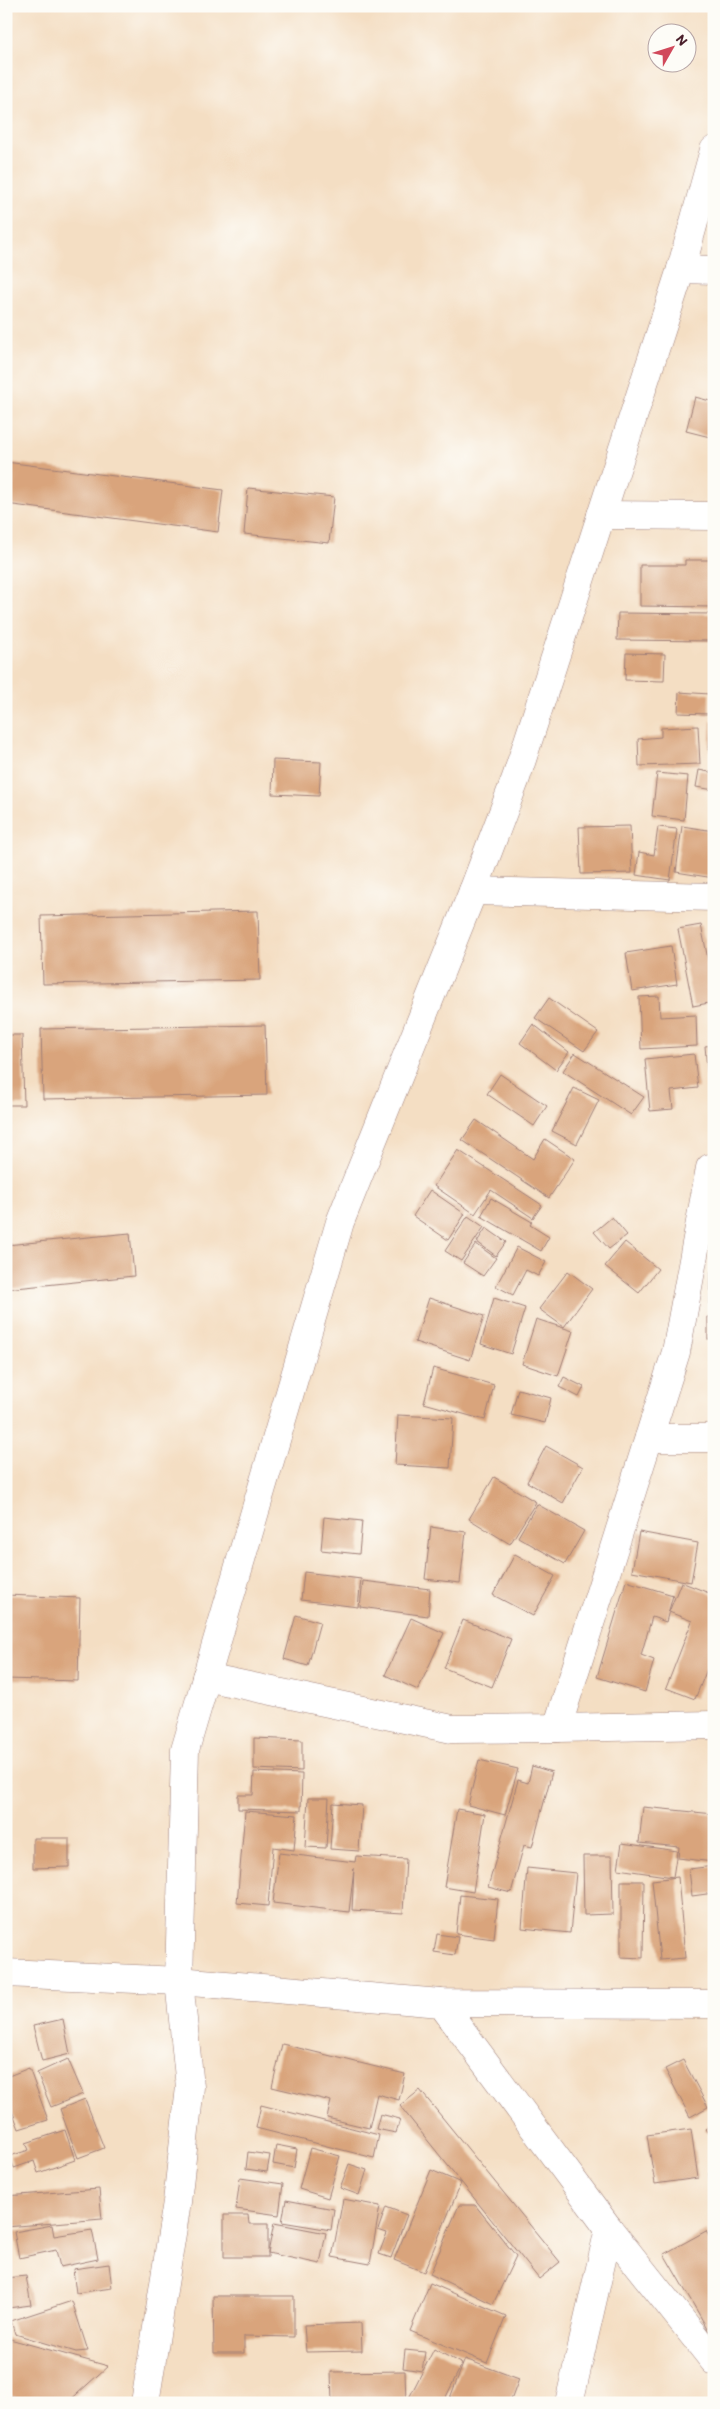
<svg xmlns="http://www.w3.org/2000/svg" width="720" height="2409" font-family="Itim,sans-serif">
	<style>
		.building { fill: #d9a47c }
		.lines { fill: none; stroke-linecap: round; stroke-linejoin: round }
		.minor-casing { stroke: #9f7e77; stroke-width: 29 }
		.major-casing { stroke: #9f7e77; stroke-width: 29 }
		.minor { stroke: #fff; stroke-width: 28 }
		.major { stroke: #fff; stroke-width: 28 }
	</style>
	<rect width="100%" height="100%" fill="#fdfcf7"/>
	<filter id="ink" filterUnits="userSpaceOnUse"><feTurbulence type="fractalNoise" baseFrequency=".02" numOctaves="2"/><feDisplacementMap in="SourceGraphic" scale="10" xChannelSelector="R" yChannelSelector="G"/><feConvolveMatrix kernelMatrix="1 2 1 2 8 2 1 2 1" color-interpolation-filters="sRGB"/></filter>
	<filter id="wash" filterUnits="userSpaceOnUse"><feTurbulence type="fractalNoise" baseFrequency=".0096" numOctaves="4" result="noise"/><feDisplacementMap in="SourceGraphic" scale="20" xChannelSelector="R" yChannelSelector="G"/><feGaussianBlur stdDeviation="1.12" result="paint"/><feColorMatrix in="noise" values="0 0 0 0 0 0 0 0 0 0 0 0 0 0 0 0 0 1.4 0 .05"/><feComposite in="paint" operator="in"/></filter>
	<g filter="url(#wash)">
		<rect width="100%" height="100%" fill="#f4dec3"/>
		<g id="blocks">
			<!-- building -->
			<g class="building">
				<polygon points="695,397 714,402 714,438 686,431"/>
				<polygon points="6,462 223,490 218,532 6,504"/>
				<polygon points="248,488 334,497 329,543 244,534"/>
				<polygon points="685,560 714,560 714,607 640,606 640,565 685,565"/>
				<polygon points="618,613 714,614 714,641 617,640"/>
				<polygon points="626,653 665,654 664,681 625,680"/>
				<polygon points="679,692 709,694 709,714 678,713"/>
				<polygon points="711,721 714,721 714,752 709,751"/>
				<polygon points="698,726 700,764 639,766 638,739 661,737 661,728"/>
				<polygon points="273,760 321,762 319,796 272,794"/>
				<polygon points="699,770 714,773 714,790 696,787"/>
				<polygon points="657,773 688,776 684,820 652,816"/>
				<polygon points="630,826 632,873 581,874 579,827"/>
				<polygon points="682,826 714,831 714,878 676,872"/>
				<polygon points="658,827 677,829 670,880 636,875 639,852 654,855"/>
				<polygon points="258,911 260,980 43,984 41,916"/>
				<polygon points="701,925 714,989 714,1002 693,1006 678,929"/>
				<polygon points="671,946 677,984 632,991 626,953"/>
				<polygon points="659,996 660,1017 696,1015 697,1046 641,1049 639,997"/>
				<polygon points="549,998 598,1032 584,1051 535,1018"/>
				<polygon points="533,1024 569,1052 556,1070 520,1043"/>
				<polygon points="265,1025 267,1095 43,1099 41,1029"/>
				<polygon points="6,1035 22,1035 24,1105 6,1105"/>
				<polygon points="714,1045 714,1078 708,1079 705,1046"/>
				<polygon points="575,1053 644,1097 631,1115 563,1071"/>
				<polygon points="694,1054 698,1088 671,1091 673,1109 650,1111 645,1059"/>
				<polygon points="500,1074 547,1106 534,1126 487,1094"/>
				<polygon points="574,1088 599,1100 577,1144 552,1131"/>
				<polygon points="476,1120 533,1159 545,1139 575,1159 549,1198 462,1140"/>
				<polygon points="458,1150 542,1205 533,1218 491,1190 475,1214 434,1186"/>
				<polygon points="430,1190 465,1214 448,1240 413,1216"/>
				<polygon points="491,1198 532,1222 530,1225 549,1237 541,1251 481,1216"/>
				<polygon points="468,1216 484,1227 461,1261 445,1251"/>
				<polygon points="612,1217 627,1235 609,1249 594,1232"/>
				<polygon points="486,1228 506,1242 496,1256 477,1242"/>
				<polygon points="130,1233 134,1276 6,1289 6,1245"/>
				<polygon points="625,1242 658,1269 639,1293 605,1266"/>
				<polygon points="476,1244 496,1258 483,1276 463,1263"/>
				<polygon points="517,1247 546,1262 538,1276 526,1270 513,1295 496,1286"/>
				<polygon points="568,1271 592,1289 564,1327 539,1309"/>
				<polygon points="711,1272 714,1272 714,1305 710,1305"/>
				<polygon points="429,1298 484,1316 470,1360 415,1342"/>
				<polygon points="494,1298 525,1308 511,1354 481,1344"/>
				<rect x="708" y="1317" width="6" height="22"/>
				<polygon points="536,1319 573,1331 558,1376 522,1364"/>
				<polygon points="433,1368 494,1385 485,1420 424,1403"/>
				<polygon points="564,1377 584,1387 579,1397 559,1387"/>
				<polygon points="518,1389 551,1398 545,1423 511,1415"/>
				<polygon points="398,1415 453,1418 450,1468 395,1465"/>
				<polygon points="546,1446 583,1467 563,1503 527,1482"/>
				<polygon points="494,1477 536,1502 510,1544 469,1519"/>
				<polygon points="537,1504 584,1531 565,1564 518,1537"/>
				<polygon points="324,1517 362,1521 359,1554 321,1550"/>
				<polygon points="431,1527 466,1532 460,1583 425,1579"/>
				<polygon points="639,1532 698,1543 691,1582 632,1571"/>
				<polygon points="515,1554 555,1576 533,1616 493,1595"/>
				<polygon points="304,1572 361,1579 358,1607 301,1600"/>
				<polygon points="363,1581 430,1589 428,1616 360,1607"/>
				<polygon points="626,1581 673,1595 666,1622 652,1617 641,1655 654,1660 645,1692 597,1677"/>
				<polygon points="681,1582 714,1595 714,1652 695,1699 666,1688 692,1621 669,1612"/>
				<polygon points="6,1595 80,1598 78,1681 6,1679"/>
				<polygon points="296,1615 320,1622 308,1666 284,1659"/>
				<polygon points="411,1618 444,1633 418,1690 385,1675"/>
				<polygon points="463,1620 511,1639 492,1687 444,1668"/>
				<polygon points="254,1738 302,1740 302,1771 254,1769"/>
				<polygon points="479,1760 518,1769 505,1815 468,1805"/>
				<polygon points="532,1766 552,1772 532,1847 524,1845 511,1893 488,1887 518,1780 528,1783"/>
				<polygon points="254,1772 302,1774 301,1811 238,1809 238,1795 253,1795"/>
				<polygon points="308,1798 329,1798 326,1848 305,1847"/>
				<polygon points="333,1803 362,1805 359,1851 330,1849"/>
				<polygon points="643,1807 714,1814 714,1862 678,1858 679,1847 639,1843"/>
				<polygon points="457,1809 485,1814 473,1892 444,1887"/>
				<polygon points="245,1811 297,1815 294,1850 273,1847 268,1906 237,1903"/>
				<polygon points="33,1838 69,1838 69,1867 33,1868"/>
				<polygon points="622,1843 677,1851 673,1877 618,1869"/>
				<polygon points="279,1853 355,1862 356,1856 406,1859 403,1913 352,1910 354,1868 349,1912 273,1903"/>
				<polygon points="583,1856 612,1856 613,1914 584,1915"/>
				<polygon points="714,1866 714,1893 692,1896 689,1869"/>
				<polygon points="527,1868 576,1873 570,1933 522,1928"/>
				<polygon points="678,1877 685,1958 660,1960 652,1880"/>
				<polygon points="621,1881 644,1881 643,1958 621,1957"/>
				<polygon points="460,1895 498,1899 494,1939 456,1934"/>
				<polygon points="437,1934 458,1937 455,1955 434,1952"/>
				<polygon points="63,2019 70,2054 42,2061 33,2026"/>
				<polygon points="282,2044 405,2074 399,2100 377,2094 369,2128 327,2118 331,2101 272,2087"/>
				<polygon points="68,2059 83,2094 51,2107 37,2073"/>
				<polygon points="683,2060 708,2107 690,2117 665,2069"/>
				<polygon points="29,2068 48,2120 19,2129 6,2095 6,2077"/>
				<polygon points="420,2090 560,2262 539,2279 400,2106"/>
				<polygon points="85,2099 104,2148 78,2158 60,2109"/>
				<polygon points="261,2105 379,2135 374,2158 256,2128"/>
				<polygon points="380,2114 400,2119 396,2133 376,2129"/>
				<polygon points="714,2122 714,2141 705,2129"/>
				<polygon points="691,2129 698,2178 655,2184 647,2135"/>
				<polygon points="65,2130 75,2160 38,2173 34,2161 14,2168 10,2156 29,2150 26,2143"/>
				<polygon points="276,2145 297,2149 294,2168 273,2164"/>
				<polygon points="310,2148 340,2156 328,2198 299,2189"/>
				<polygon points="248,2152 270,2155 267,2172 246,2169"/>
				<polygon points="349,2164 367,2170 359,2195 340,2188"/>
				<polygon points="431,2170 461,2183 424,2272 394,2260"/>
				<polygon points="709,2173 714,2173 714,2204 711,2204"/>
				<polygon points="240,2178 283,2184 279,2215 236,2209"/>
				<polygon points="99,2189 102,2219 6,2227 6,2196"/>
				<polygon points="343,2199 380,2206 370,2264 332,2257"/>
				<polygon points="286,2200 334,2209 331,2230 282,2222"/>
				<polygon points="459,2205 475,2205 516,2256 493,2304 430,2274"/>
				<polygon points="386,2207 407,2215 391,2258 379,2254 387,2233 378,2230"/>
				<polygon points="224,2215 248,2215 249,2224 268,2224 268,2257 224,2257"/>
				<polygon points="274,2223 326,2233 320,2264 268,2253"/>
				<polygon points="52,2225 54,2236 92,2230 98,2259 60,2267 56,2250 19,2258 14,2232"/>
				<polygon points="706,2231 714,2245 714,2340 664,2254"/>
				<polygon points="109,2264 112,2288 76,2293 73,2269"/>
				<polygon points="26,2276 31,2305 8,2308 6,2278"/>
				<polygon points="430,2283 506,2316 487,2363 410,2331"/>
				<polygon points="213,2296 294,2296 294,2337 244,2336 244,2353 214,2353"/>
				<polygon points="72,2301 88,2351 76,2352 15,2334 11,2321"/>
				<polygon points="361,2323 362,2351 306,2352 304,2325"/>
				<polygon points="6,2338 108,2366 67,2403 46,2403 6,2395"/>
				<polygon points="434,2349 462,2364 443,2403 419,2403 409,2398"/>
				<polygon points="405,2350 425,2352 422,2371 403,2368"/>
				<polygon points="465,2359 519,2379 510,2403 462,2403 450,2398"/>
				<polygon points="405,2371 406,2403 332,2403 331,2372"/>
			</g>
		</g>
	</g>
	<g filter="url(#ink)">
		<use href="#blocks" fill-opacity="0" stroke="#9f7e77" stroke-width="1"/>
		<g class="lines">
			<!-- minor casing -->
			<g class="minor-casing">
				<g id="minor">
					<polyline points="681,269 714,270"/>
					<polyline points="601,515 714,516"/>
					<polyline points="473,891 714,897"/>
					<polyline points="649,1438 714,1438"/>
					<polyline points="206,1677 452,1729 557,1728 676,1352 710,1168 714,1168"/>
					<polyline points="557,1728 714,1725"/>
					<polyline points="441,2003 609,2229 714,2361"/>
					<polyline points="145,2403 177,2202 190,2087 179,1981 185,1750 340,1222 473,891 516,778 681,269 714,150"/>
					<polyline points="569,2403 609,2229"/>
				</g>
			</g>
			<!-- major casing -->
			<g class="major-casing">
				<polyline id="major" points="6,1973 179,1981 441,2003 714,2004"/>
			</g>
			<!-- minor -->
			<use href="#minor" class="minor"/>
			<!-- major -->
			<use href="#major" class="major"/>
		</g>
	</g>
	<!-- margin -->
	<rect width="720" height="2409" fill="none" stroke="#fdfcf7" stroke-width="25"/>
	<!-- north arrow -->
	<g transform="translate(672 48) rotate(51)"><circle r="24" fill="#fdfcf7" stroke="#b5a4a5"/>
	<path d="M0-4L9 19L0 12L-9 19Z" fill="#d1495b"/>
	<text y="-8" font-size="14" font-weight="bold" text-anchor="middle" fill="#4a1f2b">N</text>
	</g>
</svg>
